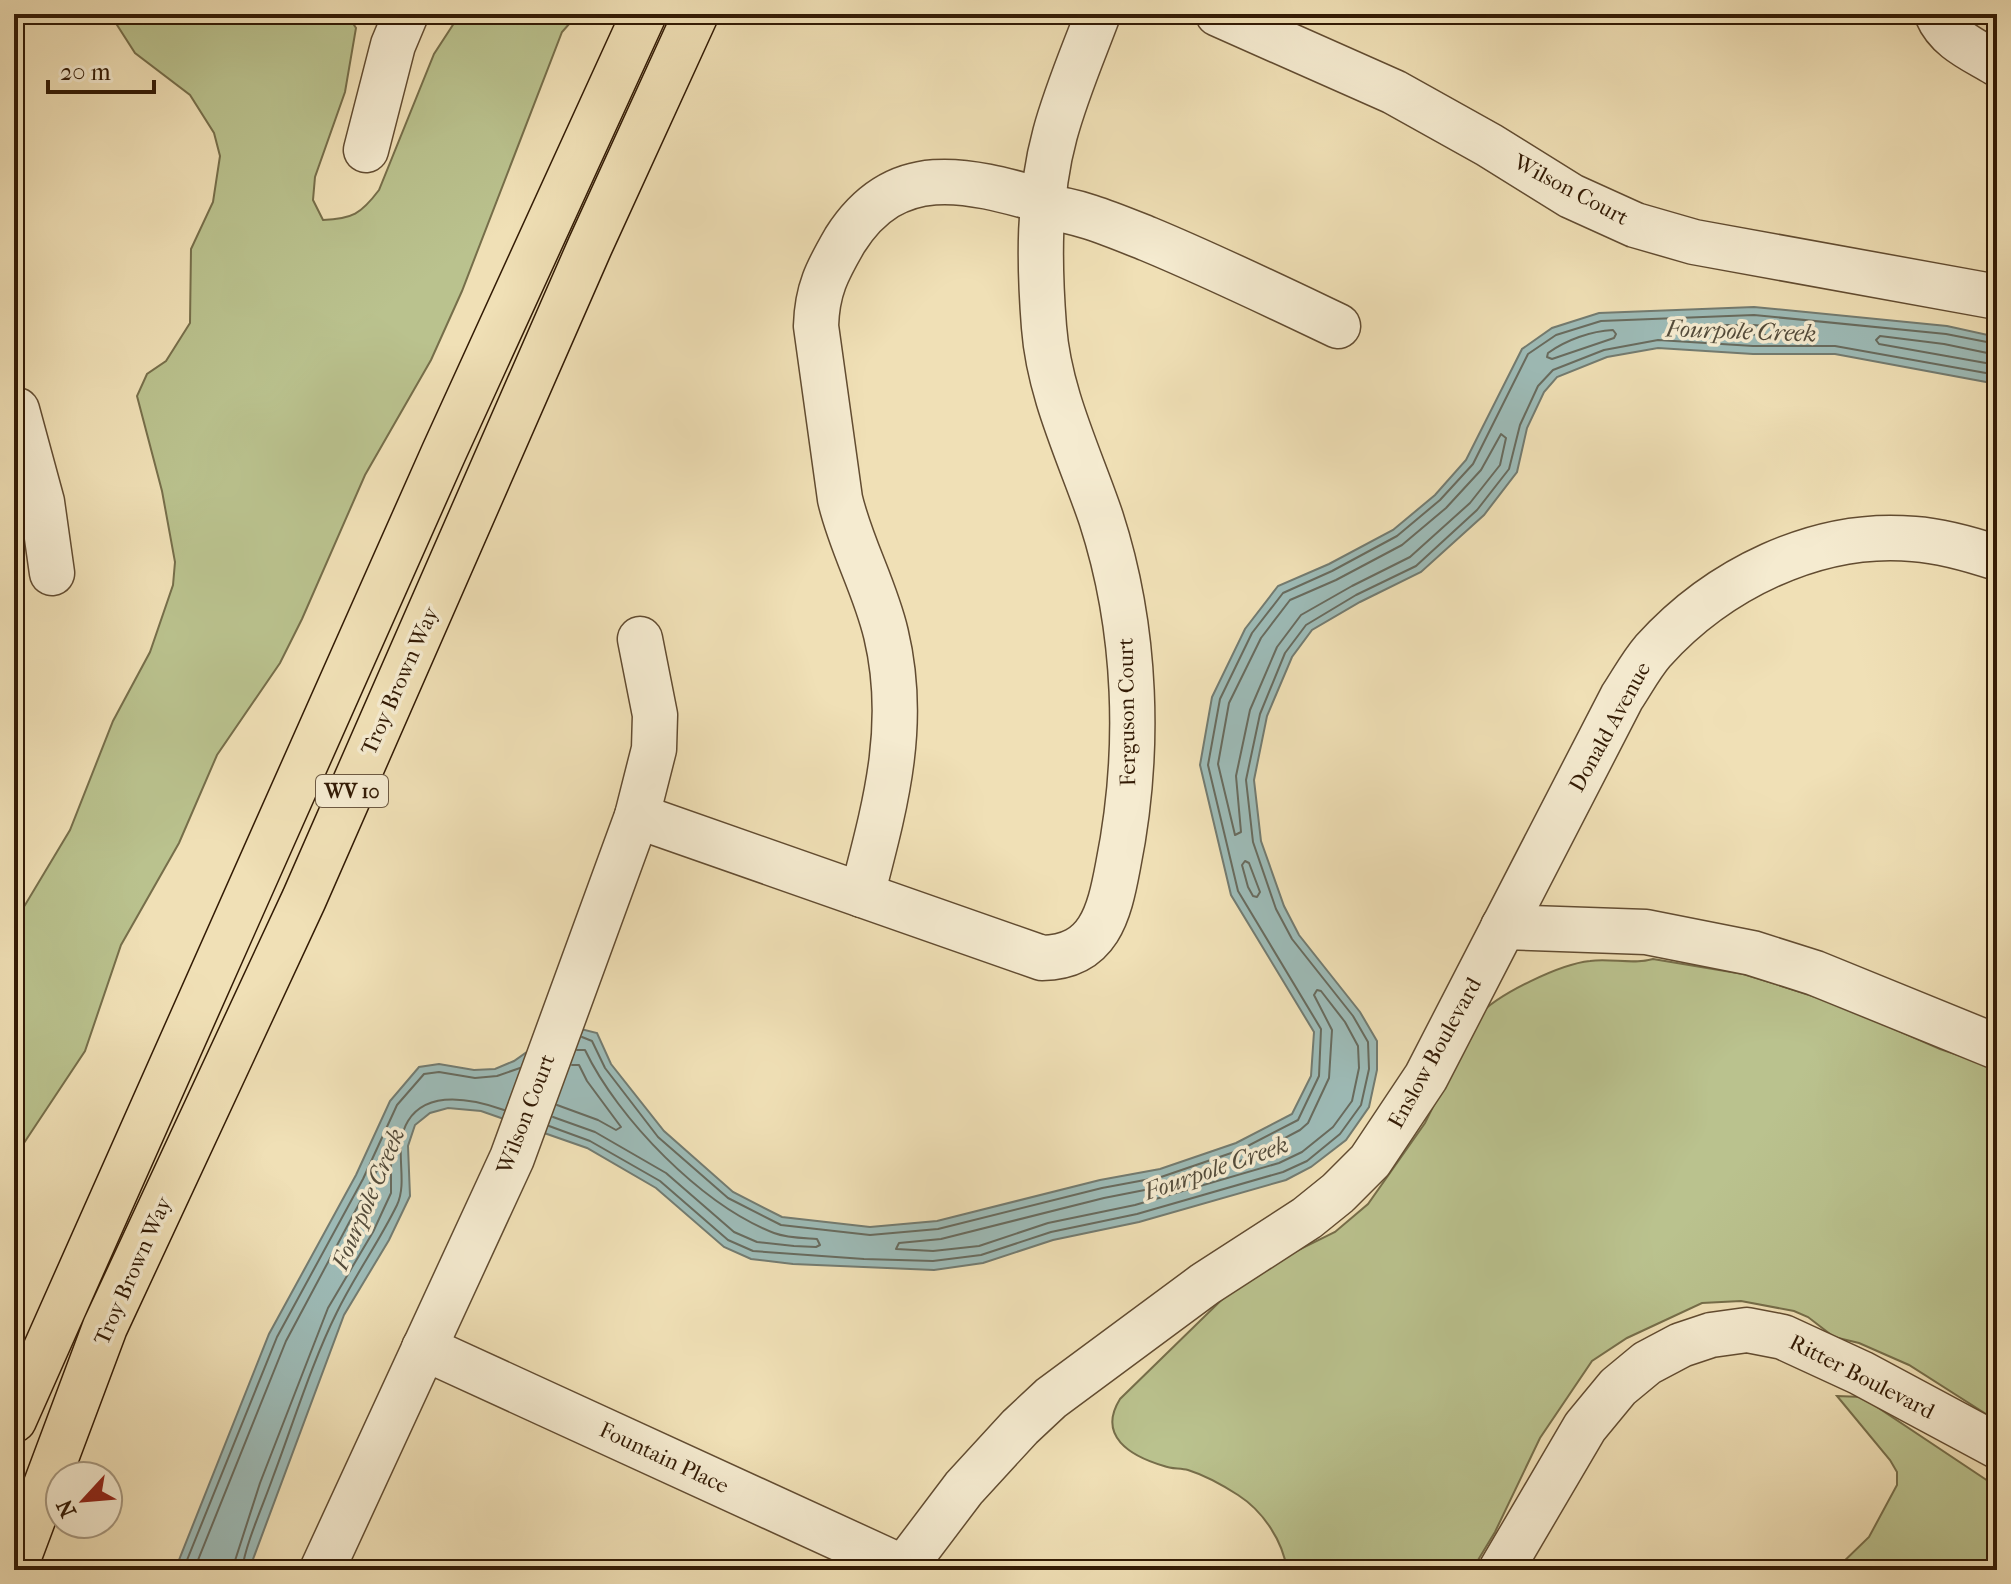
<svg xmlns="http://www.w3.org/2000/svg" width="2011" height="1584" font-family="'IM FELL French Canon',serif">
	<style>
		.green { fill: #bac28e; stroke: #766e4a; stroke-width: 2 }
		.water { fill: #9dbbb7; stroke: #737b70; stroke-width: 2 }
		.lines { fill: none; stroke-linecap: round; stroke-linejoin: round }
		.shore { stroke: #686b5e; stroke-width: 2 }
		.minor-casing { stroke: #624c31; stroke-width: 47 }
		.major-casing { stroke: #331b05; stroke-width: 47 }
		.minor { stroke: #f5ebd0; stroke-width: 44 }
		.major { stroke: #f0e0b6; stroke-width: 44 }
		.labels { text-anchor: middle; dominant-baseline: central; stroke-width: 7; stroke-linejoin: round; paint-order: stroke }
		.shield { fill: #f5ebd0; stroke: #6d5942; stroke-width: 2 }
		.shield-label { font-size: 20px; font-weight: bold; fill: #331b05 }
		.street-label { font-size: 22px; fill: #331b05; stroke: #f5ebd0 }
		.water-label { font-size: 24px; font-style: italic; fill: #534b3a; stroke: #f5ebd0 }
	</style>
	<rect width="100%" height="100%" fill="#f0e0b6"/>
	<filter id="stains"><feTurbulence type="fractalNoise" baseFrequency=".0025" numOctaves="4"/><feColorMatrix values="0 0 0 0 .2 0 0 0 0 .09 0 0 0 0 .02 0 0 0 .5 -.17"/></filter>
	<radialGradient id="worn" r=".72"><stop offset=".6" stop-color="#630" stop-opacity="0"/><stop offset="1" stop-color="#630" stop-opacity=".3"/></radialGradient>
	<!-- green -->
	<g class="green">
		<path d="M110 14H347L356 28 345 92 315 177 313 200 323 220C352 219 361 214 379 190L434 54 460 14H578L562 32 462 291 431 360 365 475 302 619 280 663 217 755 179 843 121 945 85 1051 14 1158V949L22 910 70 830 113 721 150 652 173 585 175 562 162 491 137 396 147 374 166 361 190 323 191 249 213 202 220 156 214 133 190 95 135 53Z"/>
		<path d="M1653 959 1743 974 1769 982 1837 1004 1940 1049 1997 1068V1421L1909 1365 1859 1343 1834 1337 1808 1317 1794 1311 1741 1301 1702 1303 1627 1338 1592 1361 1540 1438 1495 1532 1472 1570H1287C1283 1541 1263 1511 1238 1495 1224 1486 1204 1475 1188 1470 1180 1468 1171 1469 1164 1466 1130 1456 1097 1436 1120 1399L1246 1276 1335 1232 1368 1204 1425 1123 1478 1016C1498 994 1560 964 1590 961 1611 958 1633 965 1653 959Z"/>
		<polygon points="1837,1396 1862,1397 1997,1487 1997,1570 1835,1570 1869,1537 1897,1485 1897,1472 1890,1460"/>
	</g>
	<!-- water -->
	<polygon class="water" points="1754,307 1947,326 1997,337 1997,384 1835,354 1753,354 1658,348 1607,357 1557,377 1544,392 1527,428 1517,472 1484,515 1421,572 1360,602 1312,630 1292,657 1267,716 1254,780 1261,841 1284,906 1299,935 1360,1012 1377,1041 1377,1070 1369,1107 1346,1140 1311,1167 1286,1180 1139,1222 1053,1240 983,1263 934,1270 793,1264 751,1259 724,1247 656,1188 587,1148 481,1111 448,1108 430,1113 415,1125 408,1146 410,1196 389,1240 344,1315 249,1570 175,1570 269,1334 356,1175 390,1101 419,1067 439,1064 474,1070 495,1069 514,1061 534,1047 581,1029 597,1033 611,1064 664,1131 733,1192 782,1217 870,1227 937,1221 1100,1180 1160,1169 1236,1143 1292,1114 1311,1076 1314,1032 1231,895 1200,765 1212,697 1245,629 1278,586 1329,564 1393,530 1435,495 1466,460 1522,349 1552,328 1599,313"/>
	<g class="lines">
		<!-- shore -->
		<g class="shore">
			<polygon points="1713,325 1753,325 1792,328 1796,332 1792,336 1713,333 1709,330"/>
			<path d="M1613 330 1616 334 1614 338 1552 359 1547 357 1548 353C1566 340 1591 331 1613 330Z"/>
			<polyline points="1997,355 1944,344 1880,336 1876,340 1879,344 1997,365"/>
			<polygon points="1501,434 1506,438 1500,465 1470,503 1410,557 1352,586 1301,615 1277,647 1250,710 1236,776 1241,832 1235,835 1218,764 1229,703 1261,638 1290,600 1336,580 1402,545 1446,508 1481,470"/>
			<polygon points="1245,861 1249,863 1260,892 1257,897 1253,896 1248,887 1242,865"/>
			<polygon points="1317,990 1321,991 1345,1022 1358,1046 1359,1068 1352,1101 1333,1127 1302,1152 1279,1163 1135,1205 1048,1223 979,1246 933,1251 896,1249 899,1243 941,1239 1104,1198 1165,1186 1243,1160 1300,1130 1308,1123 1329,1078 1332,1030 1314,995"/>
			<polyline points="582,1037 592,1041 605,1068 658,1137 728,1198 781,1225 870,1235 938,1229 1102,1188 1161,1177 1240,1150 1298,1120 1319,1076 1321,1029 1238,891 1208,765 1220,699 1252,633 1283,593 1332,571 1397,536 1440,500 1473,464 1528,354 1556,335 1601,321 1754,315 1946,334 1997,344"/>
			<polyline points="557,1105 598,1120 616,1130 621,1127 587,1081 579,1065 572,1065"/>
			<path d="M553 1117 595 1132 666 1173 734 1232 757 1242 794 1246 816 1247 820 1245 817 1239C803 1238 787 1238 774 1233 702 1205 618 1119 585 1050H577"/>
			<polyline points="549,1126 590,1141 660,1181 728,1240 753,1251 864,1259 933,1261 981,1255 1051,1232 1137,1214 1283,1172 1307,1161 1340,1134 1361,1105 1369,1069 1368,1042 1353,1016 1292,939 1276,909 1253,842 1246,780 1260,714 1285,653 1306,625 1356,595 1416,566 1477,510 1509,469 1520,425 1538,386 1553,370 1604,350 1658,340 1753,346 1835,346 1997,375"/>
			<polyline points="183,1570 277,1337 363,1179 397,1105 424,1074 439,1072 475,1078 497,1076 520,1068"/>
			<polyline points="194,1570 286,1341 383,1159 388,1158 391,1161 391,1193 373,1232 328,1308 260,1483 232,1570"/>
			<path d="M242 1570C245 1545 264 1503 273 1477 293 1424 312 1362 337 1312 355 1275 379 1242 397 1205 409 1179 392 1147 408 1121 428 1089 475 1100 504 1110"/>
		</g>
		<!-- minor casing -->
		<g class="minor-casing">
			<g id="minor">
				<polyline points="1218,14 1394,92 1489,145 1571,196 1635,225 1694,242 1997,297"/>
				<path d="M1937 14C1948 40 1974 50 1997 64"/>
				<polyline points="366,150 393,45 406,14"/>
				<path d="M1043 207C1079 210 1115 226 1148 239 1213 266 1275 296 1338 326"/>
				<polyline points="17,410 42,502 52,573"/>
				<path d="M637 816 1042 958C1099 957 1109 914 1118 866 1141 752 1137 629 1101 518 1080 456 1049 394 1044 327 1039 263 1038 196 1055 134 1066 93 1083 54 1098 14"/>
				<path d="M862 895C885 806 908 726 886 634 875 587 851 546 840 499L816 326C817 290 827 271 845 240 896 160 966 179 1044 201"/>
				<polyline points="1503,927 1646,932 1752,953 1815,973 1997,1047"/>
				<polyline points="424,1348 904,1568"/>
				<polyline points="322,1570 512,1158 637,816 654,749 655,715 640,639"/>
				<path d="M902 1570 964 1488 1020 1427 1051 1398 1205 1284 1307 1218 1338 1193 1370 1161 1426 1077 1622 697C1632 682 1641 665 1653 651 1717 580 1816 530 1914 539 1942 541 1970 549 1997 558"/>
				<polyline points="1501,1570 1585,1427 1618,1387 1647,1363 1681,1345 1711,1335 1747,1330 1783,1337 1861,1373 1997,1446"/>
			</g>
		</g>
		<!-- major casing -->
		<g class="major-casing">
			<g id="major">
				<polyline points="14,1420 444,452 644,14"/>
				<polyline points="14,1570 105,1327 304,899 590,246 696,14"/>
			</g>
		</g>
		<!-- minor -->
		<use href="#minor" class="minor"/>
		<!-- major -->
		<use href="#major" class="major"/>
	</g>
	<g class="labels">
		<!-- shield labels -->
		<rect class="shield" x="316" y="775" width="72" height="32" rx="6"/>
		<g class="shield-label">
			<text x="352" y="791">WV 10</text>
		</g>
		<!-- street labels -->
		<g class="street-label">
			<text transform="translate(1571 190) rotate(28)">Wilson Court</text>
			<text transform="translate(400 681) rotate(-66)">Troy Brown Way</text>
			<text transform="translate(1127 712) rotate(-91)">Ferguson Court</text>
			<text transform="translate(1610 727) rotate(-61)">Donald Avenue</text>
			<text transform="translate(1435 1053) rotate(-61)">Enslow Boulevard</text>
			<text transform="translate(526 1114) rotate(-69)">Wilson Court</text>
			<text transform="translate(133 1271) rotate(-66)">Troy Brown Way</text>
			<text transform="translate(1862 1377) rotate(27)">Ritter Boulevard</text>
			<text transform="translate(664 1458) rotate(25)">Fountain Place</text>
		</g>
		<!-- water labels -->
		<g class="water-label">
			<text transform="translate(1741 331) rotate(2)">Fourpole Creek</text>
			<text transform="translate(1216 1168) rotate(-19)">Fourpole Creek</text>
			<text transform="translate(368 1199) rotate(-67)">Fourpole Creek</text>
		</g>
	</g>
	<!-- margin -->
	<rect width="2011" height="1584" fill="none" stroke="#f0e0b6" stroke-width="48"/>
	<rect x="16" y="16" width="1979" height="1552" fill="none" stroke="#331b05" stroke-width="4"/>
	<rect x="24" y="24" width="1963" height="1536" fill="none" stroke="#331b05" stroke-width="2"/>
	<!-- north arrow -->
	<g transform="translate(84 1500) rotate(244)"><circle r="38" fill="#f5ebd0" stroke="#a7987f" stroke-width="2"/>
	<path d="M0-6L14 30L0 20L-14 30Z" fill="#8f2418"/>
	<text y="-12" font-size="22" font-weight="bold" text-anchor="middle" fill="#331b05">N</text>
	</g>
	<!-- scale -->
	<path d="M48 80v12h106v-12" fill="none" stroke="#331b05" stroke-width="4"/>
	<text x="60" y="80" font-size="24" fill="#331b05" stroke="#f5ebd0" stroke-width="6" paint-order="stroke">20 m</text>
	<rect width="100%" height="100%" filter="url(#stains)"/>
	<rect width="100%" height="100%" fill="url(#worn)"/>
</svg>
